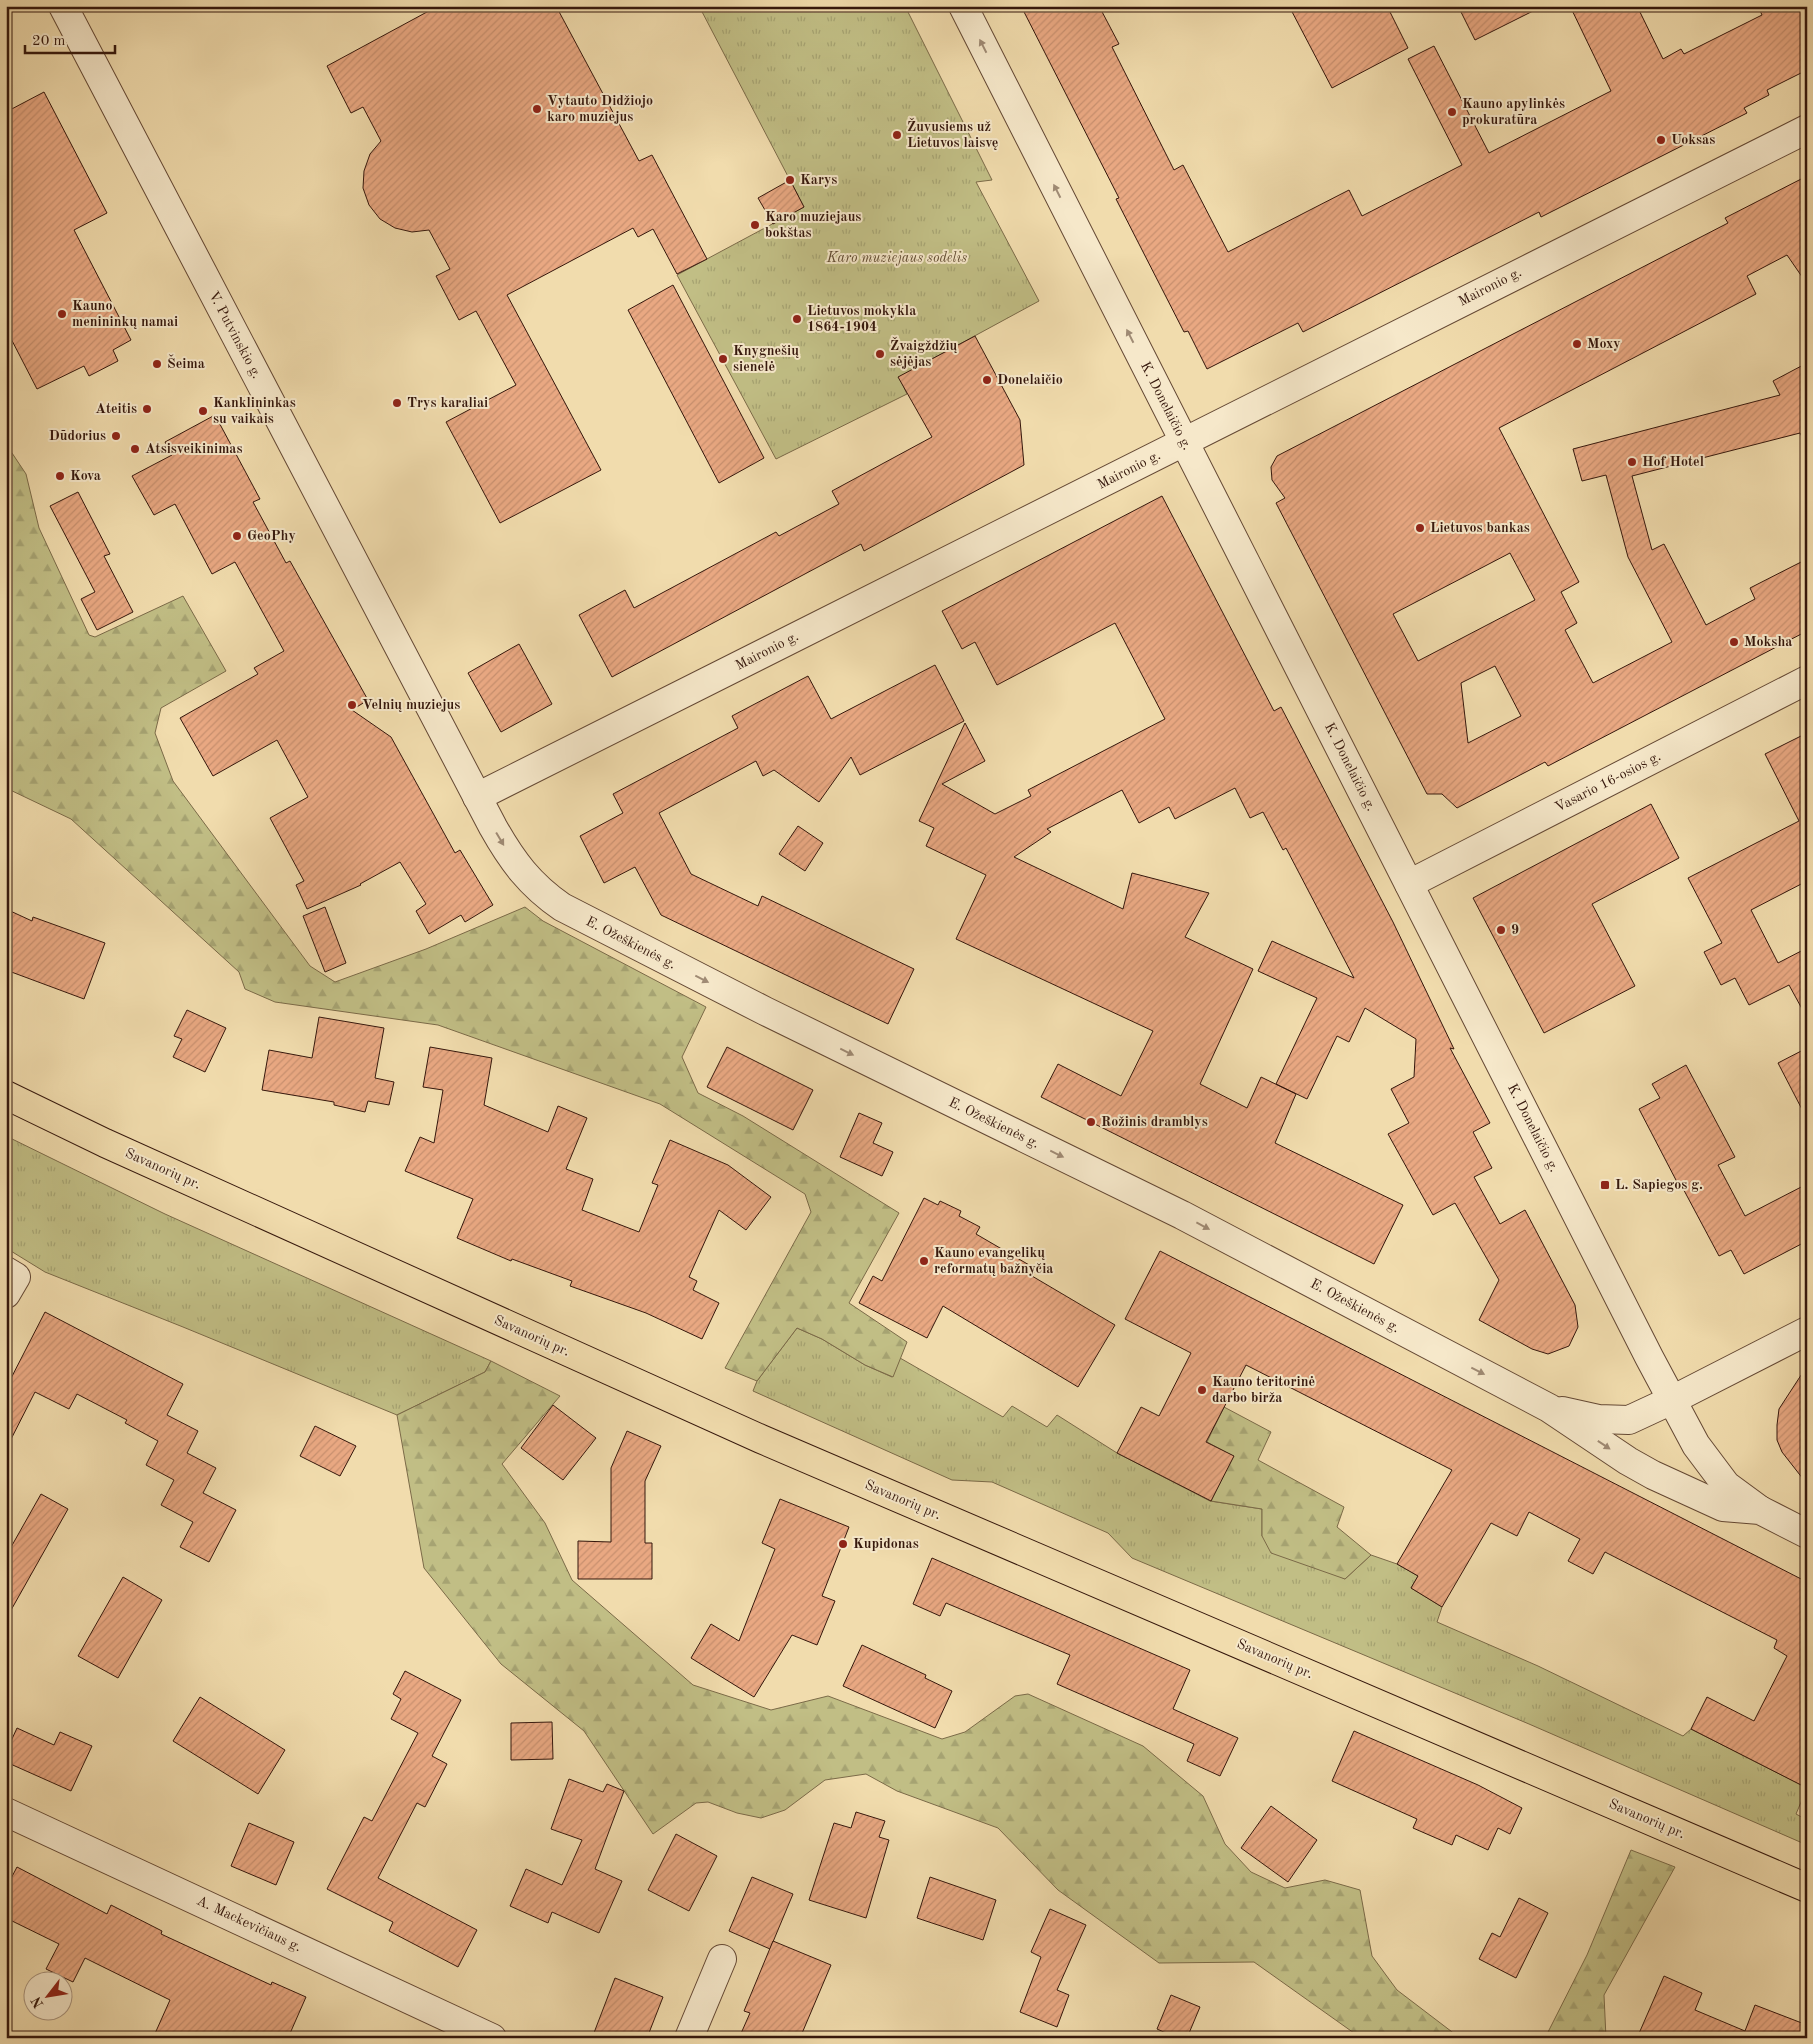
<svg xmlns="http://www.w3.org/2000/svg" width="1813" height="2044" font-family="'Old Standard TT',serif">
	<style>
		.grass { fill: url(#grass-tufts); stroke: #7b6a48 }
		.forest { fill: url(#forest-firs); stroke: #7b6a48 }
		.building { fill: url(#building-hatch); stroke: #35170c; fill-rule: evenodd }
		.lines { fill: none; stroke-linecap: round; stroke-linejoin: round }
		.minor-casing { stroke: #644834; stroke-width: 30 }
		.major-casing { stroke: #35170c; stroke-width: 30 }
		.minor { stroke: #f6e8ca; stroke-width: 28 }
		.major { stroke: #f1dcad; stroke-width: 28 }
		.oneway { fill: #9f8a74 }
		.poi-dot { fill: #8f2418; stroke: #f6e8ca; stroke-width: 2 }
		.labels { text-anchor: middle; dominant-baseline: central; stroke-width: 4; stroke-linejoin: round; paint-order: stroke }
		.poi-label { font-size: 14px; font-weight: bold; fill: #35170c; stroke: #f6e8ca; text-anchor: start }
		.park-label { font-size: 14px; font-style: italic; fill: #5f4930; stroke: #f6e8ca }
		.street-label { font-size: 14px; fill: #35170c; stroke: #f6e8ca }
	</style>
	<defs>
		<pattern id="grass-tufts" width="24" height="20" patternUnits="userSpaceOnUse" patternTransform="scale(1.25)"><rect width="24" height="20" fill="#c1be85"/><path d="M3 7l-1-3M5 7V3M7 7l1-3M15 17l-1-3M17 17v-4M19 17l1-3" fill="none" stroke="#a6a372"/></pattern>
		<pattern id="forest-firs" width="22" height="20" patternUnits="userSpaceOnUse" patternTransform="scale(1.25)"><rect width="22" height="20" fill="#c1be85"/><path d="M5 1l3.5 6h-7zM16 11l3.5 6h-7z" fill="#a6a372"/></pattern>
		<pattern id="building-hatch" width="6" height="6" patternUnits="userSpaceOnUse" patternTransform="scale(1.25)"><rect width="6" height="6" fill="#e9a882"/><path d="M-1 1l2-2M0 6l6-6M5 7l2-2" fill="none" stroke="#c8906f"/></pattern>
	</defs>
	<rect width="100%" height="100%" fill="#f1dcad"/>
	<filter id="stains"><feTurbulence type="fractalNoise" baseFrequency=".004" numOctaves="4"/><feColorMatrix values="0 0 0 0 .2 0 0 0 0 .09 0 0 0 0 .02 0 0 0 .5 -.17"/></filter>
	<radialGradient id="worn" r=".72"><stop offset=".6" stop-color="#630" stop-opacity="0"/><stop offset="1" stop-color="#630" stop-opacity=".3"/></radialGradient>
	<!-- grass -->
	<g class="grass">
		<polygon points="699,6 905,6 992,180 976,182 1039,301 899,377 907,394 776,459 677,275 804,207"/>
		<polygon points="6,1136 165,1214 491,1361 485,1372 397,1415 183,1327 45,1272 6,1248"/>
		<polygon points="797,1328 822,1339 865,1365 892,1377 900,1358 1003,1417 1012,1406 1047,1427 1057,1415 1117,1453 1210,1501 1262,1509 1262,1536 1345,1579 1371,1555 1397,1564 1418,1576 1411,1588 1442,1607 1437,1622 1538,1666 1683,1736 1691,1729 1807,1788 1796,1814 1807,1820 1807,1845 1529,1724 1132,1558 1108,1533 992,1482 952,1480 753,1391 757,1381"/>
	</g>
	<!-- forest -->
	<g class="forest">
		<polygon points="6,444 26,474 39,528 89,635 95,637 183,596 226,671 161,708 155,733 173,781 310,966 335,982 426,949 525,907 543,921 706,1007 682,1057 698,1093 743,1116 899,1213 849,1303 907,1342 893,1377 865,1365 822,1339 797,1328 757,1381 725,1368 811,1212 805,1194 660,1104 438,1025 275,1002 245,989 239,972 71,819 6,788"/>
		<polygon points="491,1361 560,1396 502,1464 545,1523 572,1580 693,1685 771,1710 828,1696 942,1739 965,1732 1015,1696 1028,1694 1143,1746 1203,1796 1225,1844 1251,1872 1285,1888 1325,1880 1360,1890 1372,1956 1397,1990 1460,2038 1361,2038 1254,1962 1159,1963 1058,1890 998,1828 897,1791 866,1774 825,1780 785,1810 761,1818 737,1813 708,1802 696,1803 653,1834 584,1731 501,1664 424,1568 397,1415 485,1372"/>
		<polygon points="1224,1407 1271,1432 1258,1460 1344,1507 1337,1527 1371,1555 1345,1579 1271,1553 1262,1536 1262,1509 1211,1501 1233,1456 1207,1442"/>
		<polygon points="1631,1850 1675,1867 1604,1995 1606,2038 1545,2038 1587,1955"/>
	</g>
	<!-- building -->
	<g class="building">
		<polygon points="438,6 556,6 639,161 652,155 707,259 677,274 653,229 638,237 633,228 507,295 601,470 500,523 446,422 516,385 476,311 459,320 436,276 450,269 429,230 412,232 395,228 380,219 369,205 363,188 364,171 370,154 381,141 363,107 351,113 327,66"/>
		<polygon points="1021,6 1099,6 1119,44 1112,47 1174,170 1183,165 1228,252 1349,190 1362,216 1462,165 1408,59 1434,46 1489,153 1611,91 1570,6 1637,6 1663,59 1681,49 1684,54 1762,15 1758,6 1807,6 1807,70 1767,90 1769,95 1744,108 1747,113 1541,217 1539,212 1303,332 1298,323 1207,369 1188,331 1184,332 1116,199 1119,198"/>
		<polygon points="1289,6 1387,6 1408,48 1332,88"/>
		<polygon points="1458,6 1543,6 1475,40"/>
		<polygon points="44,92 107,213 74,230 131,340 113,350 118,361 89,376 84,366 37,389 6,329 6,112"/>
		<path d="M1807 176V284L1787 255 1747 276 1756 294 1499 428 1579 582 1561 592 1577 623 1565 630 1593 683 1672 642 1628 557 1606 475 1582 481 1573 449 1780 395 1773 381 1807 363V446L1800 433 1632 476 1652 550 1664 544 1706 625 1755 599 1750 588 1807 559V631L1548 766 1545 762 1457 808 1442 794H1427L1276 503 1285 498 1272 480 1271 467 1277 456 1728 223 1725 218ZM1510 553 1535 600 1418 661 1393 614ZM1495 666 1521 716 1468 743 1461 683Z"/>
		<polygon points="790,180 804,207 773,224 758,198"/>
		<polygon points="673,285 764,458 719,483 628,310"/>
		<polygon points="975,336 1020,420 1024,465 864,551 861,544 612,677 579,615 625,590 634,608 776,532 779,536 839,504 832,491 932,437 898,377"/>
		<polygon points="215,415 260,499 253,502 286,563 290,561 368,700 352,710 391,737 455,853 460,850 493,905 465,922 461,915 429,934 416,911 426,904 400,862 360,884 361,885 307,909 296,885 304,881 270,818 308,797 277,740 213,776 180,718 258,674 254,668 284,651 235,562 212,574 175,504 154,515 132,476 172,455 165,442"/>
		<polygon points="78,492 110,554 104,556 133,612 97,630 81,599 95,592 50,506"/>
		<polygon points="1162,496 1274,711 1281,707 1393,922 1454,1049 1450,1048 1490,1123 1473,1132 1492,1168 1474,1177 1500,1224 1525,1210 1575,1305 1578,1327 1569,1346 1548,1354 1532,1349 1479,1320 1499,1280 1455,1203 1433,1215 1388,1134 1409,1123 1391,1089 1414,1077 1416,1039 1365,1008 1349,1042 1337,1036 1307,1099 1276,1084 1317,998 1258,971 1272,941 1354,978 1286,848 1283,850 1263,812 1250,818 1235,788 1175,819 1169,807 1139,823 1122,790 1047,829 1051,832 1014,857 1123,909 1132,873 1209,893 1185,937 1253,969 1200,1084 1247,1108 1261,1077 1296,1094 1275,1143 1403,1205 1374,1264 1041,1097 1058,1064 1121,1096 1153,1031 956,939 986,875 926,846 934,828 919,821 965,723 985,761 942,784 995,814 1031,796 1028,790 1165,719 1115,623 997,685 975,642 962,649 942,611"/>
		<polygon points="519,644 552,704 501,732 468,673"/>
		<polygon points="935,665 964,721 860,775 851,757 819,802 774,770 763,776 756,761 659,813 691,874 758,906 762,896 914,969 888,1024 661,915 635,867 604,883 580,836 623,813 613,794 738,728 732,716 808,676 831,719"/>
		<polygon points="1807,733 1807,881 1751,910 1778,963 1807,948 1807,1018 1789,985 1749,1005 1735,978 1721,985 1704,952 1722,943 1688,878 1799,821 1765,754"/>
		<polygon points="1651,804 1679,858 1592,904 1635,986 1544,1033 1473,898"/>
		<polygon points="798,826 823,843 805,871 779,854"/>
		<polygon points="325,907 346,963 325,972 303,916"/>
		<polygon points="6,909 32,921 33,917 105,943 84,999 6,970"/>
		<polygon points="187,1010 226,1028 205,1072 173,1057 182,1039 174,1036"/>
		<polygon points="319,1017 384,1028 375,1078 394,1082 389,1105 368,1101 365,1112 334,1105 334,1102 262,1090 269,1050 312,1058"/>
		<polygon points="430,1047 492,1058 484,1105 548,1132 558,1106 587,1118 566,1169 593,1179 582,1210 639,1232 658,1185 652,1183 670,1140 728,1165 771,1197 746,1230 719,1210 689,1277 697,1281 693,1290 719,1303 702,1339 646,1313 570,1286 572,1281 512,1259 511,1261 457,1238 473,1199 405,1171 420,1137 434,1143 443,1090 423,1087"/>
		<polygon points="727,1047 813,1090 793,1130 707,1087"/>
		<polygon points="1807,1048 1807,1119 1778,1063"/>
		<polygon points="1686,1065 1735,1157 1718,1165 1745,1216 1807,1184 1807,1241 1744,1274 1731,1250 1719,1256 1679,1181 1677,1182 1639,1109 1660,1098 1652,1084"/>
		<polygon points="859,1113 882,1123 873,1143 893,1152 882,1176 840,1157"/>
		<polygon points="924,1198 938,1205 940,1201 961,1211 959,1216 980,1227 976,1234 1036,1269 1032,1276 1115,1325 1078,1387 943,1306 927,1338 859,1303 873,1276 882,1281"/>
		<polygon points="1160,1251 1807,1582 1807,1788 1691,1729 1707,1697 1754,1721 1787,1656 1774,1648 1777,1640 1605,1552 1593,1574 1568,1561 1580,1539 1529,1512 1517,1536 1491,1523 1442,1607 1411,1588 1418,1576 1397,1564 1452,1470 1246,1365 1206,1442 1234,1456 1211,1501 1117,1453 1141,1407 1159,1416 1191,1353 1125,1319"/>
		<polygon points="45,1312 183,1384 167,1415 198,1431 187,1453 216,1468 203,1493 236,1510 209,1562 180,1547 193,1522 161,1505 174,1480 146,1465 158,1441 125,1423 127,1420 77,1394 69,1409 35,1392 6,1449 6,1388"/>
		<polygon points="1807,1366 1807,1484 1782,1452 1777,1440 1777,1425 1779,1409"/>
		<polygon points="553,1405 596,1438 563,1480 521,1448"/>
		<polygon points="315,1426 356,1446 340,1476 300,1456"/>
		<polygon points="627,1431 661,1446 645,1481 645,1543 652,1543 652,1579 578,1579 578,1541 611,1542 611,1468"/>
		<polygon points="41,1494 68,1509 6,1619 6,1556"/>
		<polygon points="780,1499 849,1527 822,1596 835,1601 817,1645 792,1635 754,1697 691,1658 711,1624 739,1641 775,1549 762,1543"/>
		<polygon points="932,1558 1190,1670 1173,1709 1238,1738 1220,1776 1187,1761 1194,1744 1057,1684 1070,1655 946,1603 940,1616 913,1604"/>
		<polygon points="123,1577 162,1600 118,1678 78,1656"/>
		<polygon points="862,1645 926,1675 925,1678 952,1691 935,1728 843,1686"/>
		<polygon points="405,1671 461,1700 432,1756 447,1764 425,1807 417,1803 378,1878 477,1930 458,1967 389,1931 393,1922 327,1889 364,1817 372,1821 418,1733 391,1719 401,1699 393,1694"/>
		<polygon points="200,1697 285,1750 258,1794 173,1741"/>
		<polygon points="552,1722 553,1759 511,1760 511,1723"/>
		<polygon points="17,1728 54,1745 60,1732 92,1746 71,1791 6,1762 6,1752"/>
		<polygon points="1354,1731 1478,1785 1522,1808 1510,1834 1498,1828 1488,1850 1456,1835 1452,1845 1413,1828 1417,1819 1332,1781"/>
		<polygon points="569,1779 603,1792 607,1784 624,1791 595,1869 622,1881 599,1933 552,1912 548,1923 510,1906 526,1869 562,1885 582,1840 551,1829"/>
		<polygon points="1271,1806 1317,1840 1288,1882 1241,1848"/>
		<polygon points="856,1812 885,1821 879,1837 889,1840 866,1918 809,1900 834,1823 851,1828"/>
		<polygon points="249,1823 294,1842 276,1885 231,1866"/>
		<polygon points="676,1834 717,1856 689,1911 648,1890"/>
		<polygon points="17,1867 107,1914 111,1905 162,1931 161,1934 271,1985 272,1982 306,1997 288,2038 153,2038 170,2000 85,1958 73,1982 46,1969 59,1944 6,1918 6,1888"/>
		<polygon points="752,1877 793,1894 770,1949 729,1931"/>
		<polygon points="930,1877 996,1900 983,1940 917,1918"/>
		<polygon points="1519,1898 1548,1913 1516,1978 1479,1959 1492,1933 1500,1937"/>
		<polygon points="1050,1909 1086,1925 1057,1990 1069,1995 1057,2027 1020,2012 1041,1957 1031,1952"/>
		<polygon points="773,1941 831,1965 800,2038 739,2038 750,2013 744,2011"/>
		<polygon points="1664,1976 1702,1993 1695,2010 1745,2031 1755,2005 1807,2025 1807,2038 1637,2038"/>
		<polygon points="615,1978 663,1997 647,2038 592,2038"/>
		<polygon points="1171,1995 1200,2007 1187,2038 1177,2038 1157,2029"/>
	</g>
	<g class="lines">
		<!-- minor casing -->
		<g class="minor-casing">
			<g id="minor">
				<path d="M63 6 493 827C512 861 530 885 562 907L765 1011 1182 1215 1549 1408 1628 1461 1653 1475 1723 1507 1760 1510 1807 1534"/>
				<polyline points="963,6 1649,1357 1696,1445 1726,1485 1760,1510"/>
				<polyline points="477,797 1807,129"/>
				<polyline points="1409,884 1807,680"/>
				<polyline points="6,1271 16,1277 6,1294"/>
				<polyline points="1562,1411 1598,1419 1629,1420 1672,1400 1807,1331"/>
				<polyline points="6,1812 492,2038"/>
				<polyline points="689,2038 722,1959"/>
			</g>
		</g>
		<!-- major casing -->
		<g class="major-casing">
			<polyline id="major" points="6,1095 105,1143 761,1439 1807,1888"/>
		</g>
		<!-- minor -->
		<use href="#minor" class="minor"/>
		<!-- major -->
		<use href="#major" class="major"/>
	</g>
	<!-- one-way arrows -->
	<defs><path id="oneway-solid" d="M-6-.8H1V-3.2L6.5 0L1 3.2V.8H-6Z" transform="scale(1.25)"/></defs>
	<g class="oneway">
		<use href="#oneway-solid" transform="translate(983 46) rotate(-117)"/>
		<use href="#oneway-solid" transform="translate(1057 191) rotate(-117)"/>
		<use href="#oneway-solid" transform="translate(1130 336) rotate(-117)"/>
		<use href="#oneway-solid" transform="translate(500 839) rotate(59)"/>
		<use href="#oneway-solid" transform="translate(702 979) rotate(27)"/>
		<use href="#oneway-solid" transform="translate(847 1052) rotate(26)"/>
		<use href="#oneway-solid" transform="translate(1057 1154) rotate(26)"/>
		<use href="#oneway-solid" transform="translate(1203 1226) rotate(28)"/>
		<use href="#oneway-solid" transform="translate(1478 1371) rotate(27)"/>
		<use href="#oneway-solid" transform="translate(1604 1445) rotate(34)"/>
	</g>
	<!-- markers -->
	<g class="poi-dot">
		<circle cx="537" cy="109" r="5"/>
		<circle cx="1452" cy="112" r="5"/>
		<circle cx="897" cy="135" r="5"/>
		<circle cx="1661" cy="140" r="5"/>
		<circle cx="790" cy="180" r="5"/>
		<circle cx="755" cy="225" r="5"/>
		<circle cx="62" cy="314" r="5"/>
		<circle cx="797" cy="319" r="5"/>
		<circle cx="1577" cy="344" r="5"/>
		<circle cx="880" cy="354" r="5"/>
		<circle cx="723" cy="359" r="5"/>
		<circle cx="157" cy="364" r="5"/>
		<circle cx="987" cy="380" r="5"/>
		<circle cx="397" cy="403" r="5"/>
		<circle cx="147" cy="409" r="5"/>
		<circle cx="203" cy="411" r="5"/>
		<circle cx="116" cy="436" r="5"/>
		<circle cx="135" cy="449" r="5"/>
		<circle cx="1632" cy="462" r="5"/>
		<circle cx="60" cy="476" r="5"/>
		<circle cx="1420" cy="528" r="5"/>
		<circle cx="237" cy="536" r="5"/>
		<circle cx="1734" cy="642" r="5"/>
		<circle cx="352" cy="705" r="5"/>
		<circle cx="1501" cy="930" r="5"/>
		<circle cx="1091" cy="1122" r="5"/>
		<rect x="1600" y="1180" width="10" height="10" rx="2.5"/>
		<circle cx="924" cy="1261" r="5"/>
		<circle cx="1202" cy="1390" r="5"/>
		<circle cx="843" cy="1544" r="5"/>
	</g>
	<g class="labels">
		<!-- poi labels -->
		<g class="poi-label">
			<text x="547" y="101">Vytauto Didžiojo<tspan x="547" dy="16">karo muziejus</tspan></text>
			<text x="1462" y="104">Kauno apylinkės<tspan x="1462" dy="16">prokuratūra</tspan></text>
			<text x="907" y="127">Žuvusiems už<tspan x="907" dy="16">Lietuvos laisvę</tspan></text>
			<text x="1671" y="140">Uoksas</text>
			<text x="800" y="180">Karys</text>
			<text x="765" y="217">Karo muziejaus<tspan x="765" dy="16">bokštas</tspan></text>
			<text x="72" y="306">Kauno<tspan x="72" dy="16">menininkų namai</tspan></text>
			<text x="807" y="311">Lietuvos mokykla<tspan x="807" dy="16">1864-1904</tspan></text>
			<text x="1587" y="344">Moxy</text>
			<text x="890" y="346">Žvaigždžių<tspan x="890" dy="16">sėjėjas</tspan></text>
			<text x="733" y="351">Knygnešių<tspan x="733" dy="16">sienelė</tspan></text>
			<text x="167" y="364">Šeima</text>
			<text x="997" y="380">Donelaičio</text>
			<text x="213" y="403">Kanklininkas<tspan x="213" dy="16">su vaikais</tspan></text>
			<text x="407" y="403">Trys karaliai</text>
			<text x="137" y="409" text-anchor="end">Ateitis</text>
			<text x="106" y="436" text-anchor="end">Dūdorius</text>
			<text x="145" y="449">Atsisveikinimas</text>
			<text x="1642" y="462">Hof Hotel</text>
			<text x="70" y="476">Kova</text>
			<text x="1430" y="528">Lietuvos bankas</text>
			<text x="247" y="536">GeoPhy</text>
			<text x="1744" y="642">Moksha</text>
			<text x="362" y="705">Velnių muziejus</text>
			<text x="1511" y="930">9</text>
			<text x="1101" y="1122">Rožinis dramblys</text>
			<text x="1615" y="1185">L. Sapiegos g.</text>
			<text x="934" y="1253">Kauno evangelikų<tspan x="934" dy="16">reformatų bažnyčia</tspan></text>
			<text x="1212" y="1382">Kauno teritorinė<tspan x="1212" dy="16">darbo birža</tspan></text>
			<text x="853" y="1544">Kupidonas</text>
		</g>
		<!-- park labels -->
		<g class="park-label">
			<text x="897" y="258">Karo muziejaus sodelis</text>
		</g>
		<!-- street labels -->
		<g class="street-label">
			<text transform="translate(1490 287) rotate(-27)">Maironio g.</text>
			<text transform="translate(235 335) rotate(62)">V. Putvinskio g.</text>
			<text transform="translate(1166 406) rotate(63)">K. Donelaičio g.</text>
			<text transform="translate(1129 470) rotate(-27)">Maironio g.</text>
			<text transform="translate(767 651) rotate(-27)">Maironio g.</text>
			<text transform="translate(1350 767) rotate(63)">K. Donelaičio g.</text>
			<text transform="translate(1608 782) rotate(-27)">Vasario 16-osios g.</text>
			<text transform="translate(631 943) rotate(27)">E. Ožeškienės g.</text>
			<text transform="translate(994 1123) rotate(26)">E. Ožeškienės g.</text>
			<text transform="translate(1533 1128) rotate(63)">K. Donelaičio g.</text>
			<text transform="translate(163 1169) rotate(24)">Savanorių pr.</text>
			<text transform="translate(1355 1306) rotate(28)">E. Ožeškienės g.</text>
			<text transform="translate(532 1336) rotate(24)">Savanorių pr.</text>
			<text transform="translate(903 1500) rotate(23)">Savanorių pr.</text>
			<text transform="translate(1275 1659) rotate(23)">Savanorių pr.</text>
			<text transform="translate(1647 1819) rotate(23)">Savanorių pr.</text>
			<text transform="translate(249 1924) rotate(25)">A. Mackevičiaus g.</text>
		</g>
	</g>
	<!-- margin -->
	<rect width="1813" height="2044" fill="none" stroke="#f1dcad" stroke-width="25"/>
	<rect x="8" y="8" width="1798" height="2029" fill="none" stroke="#35170c" stroke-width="2.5"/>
	<rect x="12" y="12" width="1788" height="2019" fill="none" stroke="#35170c"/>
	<!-- north arrow -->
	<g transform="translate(48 1996) rotate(239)"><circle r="24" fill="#f6e8ca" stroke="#a9947e"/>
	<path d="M0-4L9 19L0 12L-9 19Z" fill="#8f2418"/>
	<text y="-8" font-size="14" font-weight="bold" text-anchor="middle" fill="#35170c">N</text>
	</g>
	<!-- scale -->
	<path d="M25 45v8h90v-8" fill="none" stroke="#35170c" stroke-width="2.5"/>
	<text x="32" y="45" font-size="15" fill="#35170c" stroke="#f6e8ca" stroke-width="4" paint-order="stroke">20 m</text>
	<rect width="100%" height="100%" filter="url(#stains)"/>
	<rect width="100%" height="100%" fill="url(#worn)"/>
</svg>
